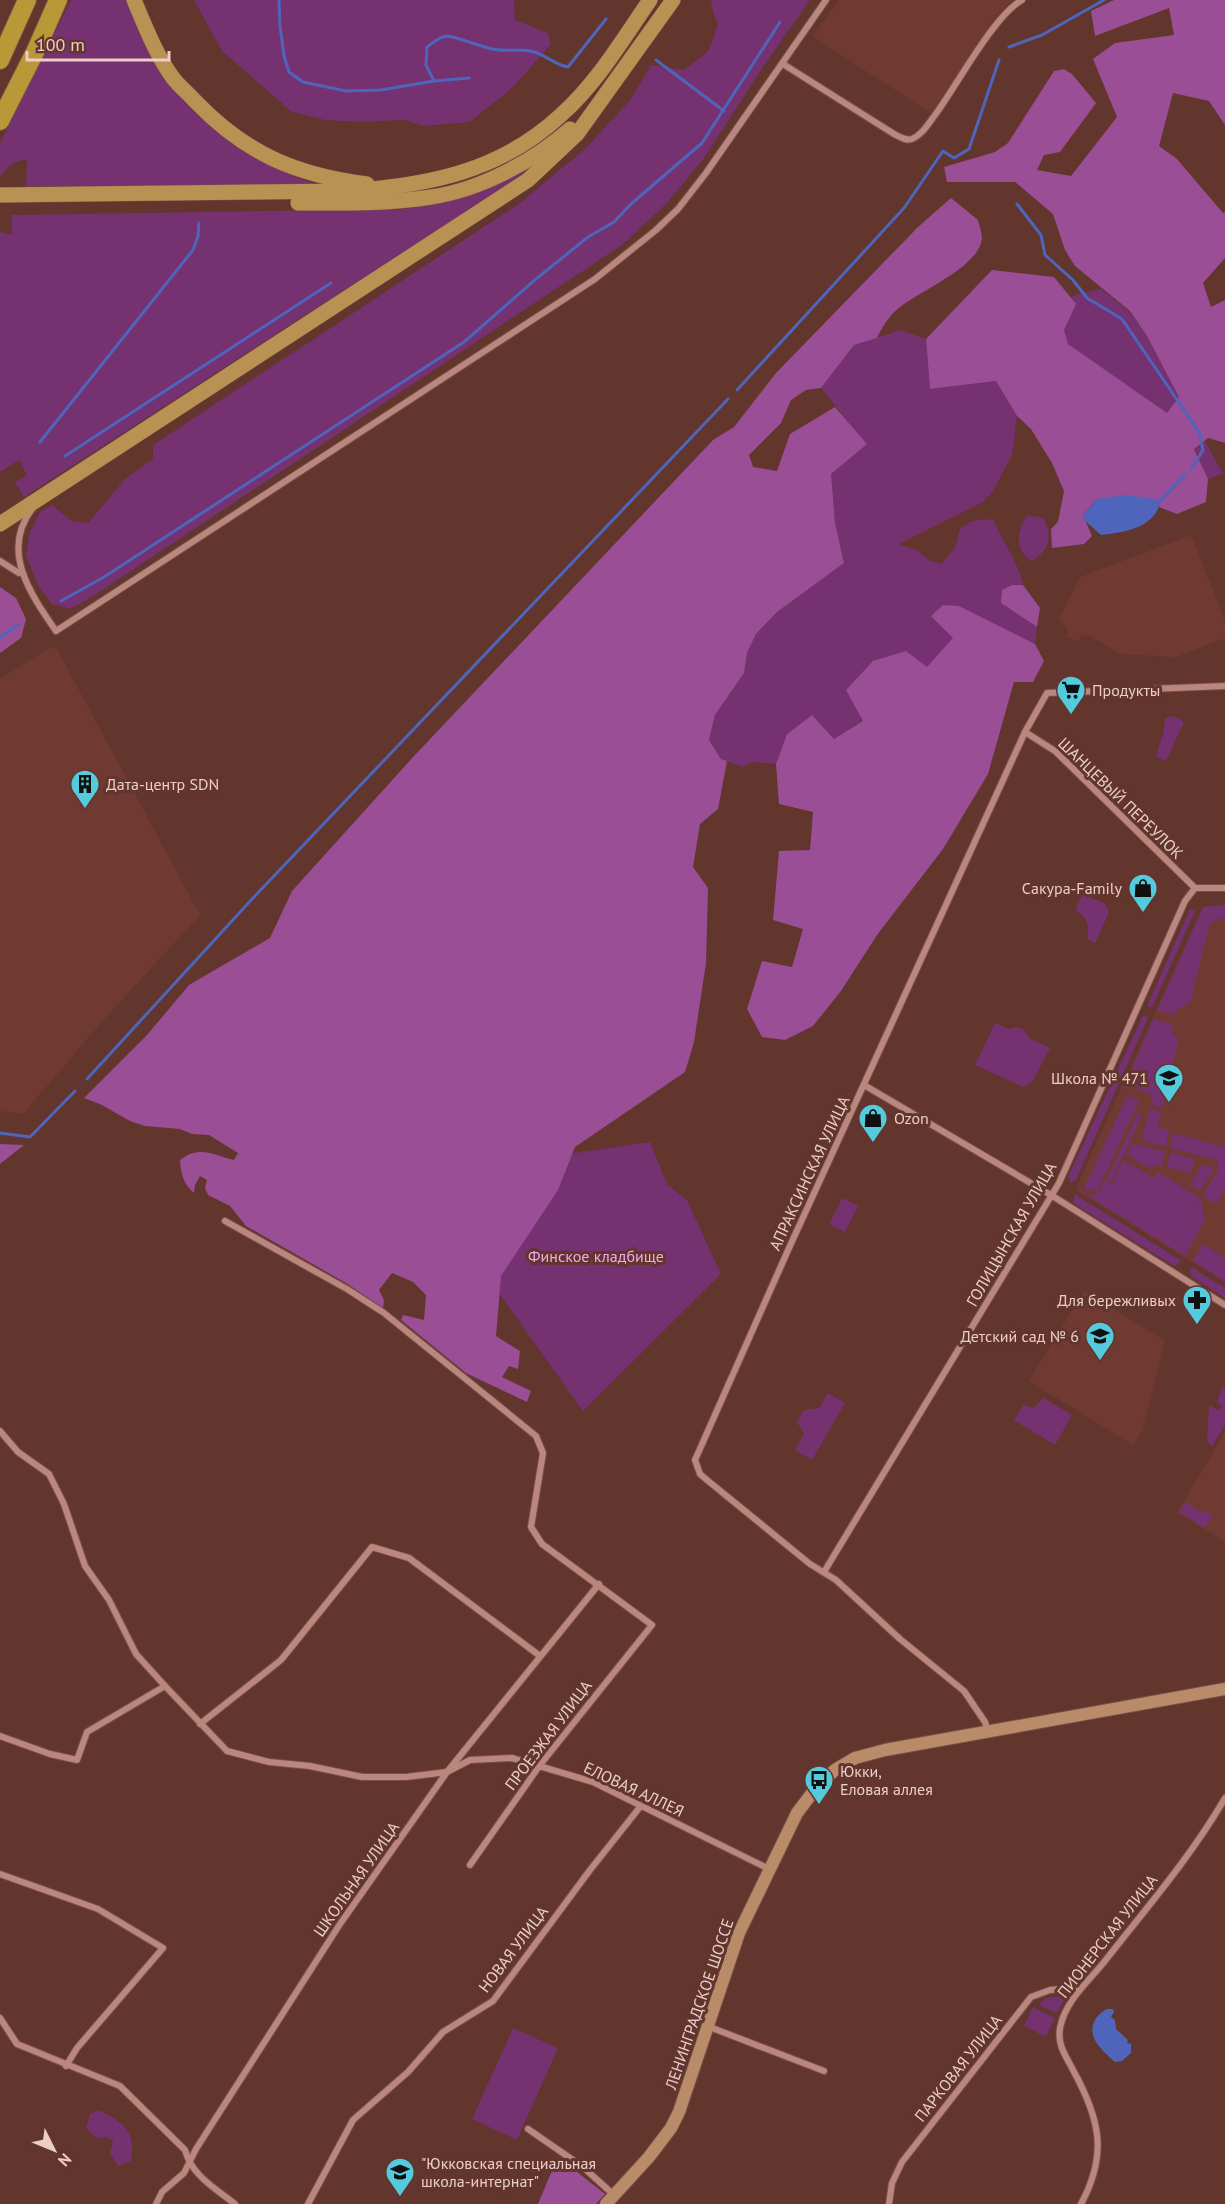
<svg xmlns="http://www.w3.org/2000/svg" width="1225" height="2204" font-family="'PT Sans',sans-serif">
	<style>
		.built { fill: #703a32 }
		.green { fill: #753170 }
		.forest { fill: #9a4e95 }
		.water { fill: #4e65bb }
		.lines { fill: none; stroke-linecap: round; stroke-linejoin: round }
		.stream { stroke: #4e65bb; stroke-width: 3 }
		.minor-casing { stroke: #77514b; stroke-width: 8 }
		.secondary-casing { stroke: #77514b; stroke-width: 14 }
		.primary-casing { stroke: #77514b; stroke-width: 16 }
		.motorway-casing { stroke: #77514b; stroke-width: 20 }
		.minor { stroke: #bb867d; stroke-width: 6 }
		.secondary { stroke: #ba8b68; stroke-width: 12 }
		.primary { stroke: #b99153; stroke-width: 15 }
		.motorway { stroke: #b89837; stroke-width: 18 }
		.labels { text-anchor: middle; dominant-baseline: central; stroke-width: 6; stroke-linejoin: round; paint-order: stroke }
		.poi-label { font-size: 16px; fill: #ebcec8; stroke: #62352d; text-anchor: start }
		.street-label { font-size: 16px; fill: #ebcec8; stroke: #62352d }
		.park-label { font-size: 16px; fill: #f6a5ef; stroke: #62352d }
	</style>
	<rect width="100%" height="100%" fill="#62352d"/>
	<!-- built -->
	<g class="built">
		<polygon points="839,0 1012,0 994,19 932,114 812,36"/>
		<polygon points="1191,535 1225,620 1225,638 1176,657 1120,654 1088,635 1081,636 1078,642 1066,636 1068,629 1059,619 1080,577"/>
		<polygon points="51,647 57,649 200,915 106,1017 23,1114 0,1111 0,679"/>
		<polygon points="1225,905 1225,1282 1075,1190 1203,907"/>
		<polygon points="1084,1291 1165,1341 1142,1430 1133,1445 1029,1381"/>
		<polygon points="1225,1432 1225,1542 1177,1512"/>
	</g>
	<!-- green -->
	<g class="green">
		<path d="M71 0H127C157 96 227 155 321 186H26L27 160C14 160 7 166 0 178V143Z"/>
		<polygon points="194,0 514,0 515,20 548,33 551,44 513,87 470,122 424,126 404,120 359,122 325,120 292,112 222,51"/>
		<polygon points="712,0 810,0 765,64 704,158 667,203 622,245 92,597 70,609 52,604 38,585 26,555 30,532 40,512 52,505 71,521 88,523 126,478 153,459 153,445 520,203 585,149 630,100 651,65 684,70 708,51 718,25 711,6"/>
		<polygon points="541,162 498,195 389,261 24,497 15,482 27,475 19,460 0,472 0,232 12,235 12,215 405,209 444,202 481,192"/>
		<path d="M1101 289 1130 312 1147 336 1223 474 1208 479C1200 466 1197 449 1188 437 1161 399 1099 370 1058 347L1061 302 1075 295Z"/>
		<path d="M901 330 926 339 930 389 996 381 1017 416 1012 455 993 491 983 502 899 544 918 551 930 561 941 564 955 548 960 529 972 521 993 519C1002 542 1018 560 1023 585H1012L1001 603 1037 627 1035 644 959 606 954 638 927 668 863 721 834 739 812 715 787 734 776 764 755 762 742 767 721 759 709 740 715 715 744 673 747 653 756 634 777 612 844 563 835 523 831 474 866 444 821 388 854 345Z"/>
		<path d="M1027 515 1044 518C1052 539 1051 547 1033 561 1013 551 1017 531 1027 515Z"/>
		<polygon points="1170,716 1176,717 1184,722 1166,761 1156,756 1163,734 1165,719"/>
		<path d="M1083 894 1104 903 1108 908V915L1095 943 1087 939C1090 926 1087 917 1075 910Z"/>
		<polygon points="1225,905 1225,919 1220,918 1209,925 1190,1003 1178,1009 1174,1015 1157,1010 1203,907"/>
		<polygon points="1190,909 1195,911 1152,1008 1147,1006"/>
		<polygon points="1143,1015 1148,1018 1076,1180 1071,1183 1068,1177"/>
		<polygon points="1153,1019 1171,1024 1173,1034 1179,1039 1162,1108 1152,1104 1151,1095 1131,1086 1123,1090"/>
		<path d="M995 1023 1009 1029C1019 1025 1026 1029 1029 1038L1050 1048 1033 1081 1023 1087 975 1065Z"/>
		<polygon points="1129,1095 1139,1101 1097,1192 1086,1189 1085,1186 1127,1096"/>
		<polygon points="1150,1108 1161,1112 1158,1127 1169,1130 1166,1147 1142,1140"/>
		<polygon points="1138,1113 1142,1115 1111,1182 1106,1180"/>
		<polygon points="1173,1133 1225,1147 1225,1190 1216,1204 1203,1196 1218,1170 1217,1161 1214,1159 1170,1148"/>
		<polygon points="650,1142 667,1184 687,1200 721,1274 583,1411 452,1227 548,1157"/>
		<polygon points="1131,1143 1165,1151 1162,1167 1155,1165 1151,1169 1126,1155"/>
		<polygon points="1170,1152 1195,1159 1191,1173 1167,1167"/>
		<polygon points="1123,1160 1128,1163 1114,1188 1129,1163 1154,1178 1158,1172 1199,1197 1175,1237 1200,1197 1205,1220 1185,1256 1077,1189 1078,1188 1091,1196 1098,1194 1104,1181 1112,1184"/>
		<polygon points="1203,1164 1214,1170 1200,1191 1190,1185"/>
		<polygon points="1075,1195 1076,1195 1182,1261 1174,1266 1073,1203"/>
		<polygon points="842,1198 858,1206 845,1232 829,1224"/>
		<polygon points="1203,1244 1225,1258 1225,1282 1193,1261"/>
		<polygon points="1190,1266 1225,1288 1225,1298 1191,1276"/>
		<polygon points="1222,1387 1225,1389 1225,1425 1212,1446 1207,1442 1209,1405 1219,1410 1222,1406 1217,1402"/>
		<polygon points="828,1393 845,1403 812,1460 795,1450 804,1434 797,1422 804,1410 819,1408"/>
		<polygon points="1044,1398 1072,1415 1055,1445 1014,1420 1023,1405 1033,1408"/>
		<polygon points="1185,1502 1202,1513 1204,1510 1213,1516 1205,1528 1179,1512"/>
		<polygon points="1067,1995 1057,2013 1039,2005 1045,1998"/>
		<polygon points="1033,2007 1055,2018 1046,2037 1024,2026"/>
		<polygon points="513,2028 558,2048 517,2140 472,2119"/>
		<path d="M99 2110C124 2123 136 2131 131 2161L118 2166 110 2153 113 2141 107 2137 96 2138 86 2128 90 2114Z"/>
	</g>
	<!-- forest -->
	<g class="forest">
		<polygon points="1114,0 1225,0 1225,125 1209,101 1173,93 1159,146 1177,159 1223,213 1225,212 1225,258 1203,283 1211,307 1225,300 1225,443 1208,438 1194,449 1208,479 1206,502 1177,514 1159,507 1160,500 1097,499 1083,515 1092,536 1084,544 1052,548 1051,529 1058,522 1064,491 1052,463 1031,429 1017,416 996,381 930,389 926,339 992,270 1054,277 1076,304 1064,330 1068,344 1167,413 1179,397 1147,336 1130,311 1075,266 1065,250 1053,214 1015,182 947,182 944,167 995,152 1008,143 1054,71 1064,69 1072,74 1096,103 1060,152 1044,155 1037,170 1071,176 1117,117 1093,59 1115,43 1174,35 1169,8 1095,36 1091,11"/>
		<path d="M951 198 978 220C979 225 982 232 982 238 980 267 919 291 899 308 890 315 882 327 877 338L854 345 821 388 806 390 791 400 781 423 749 455 753 467 777 471 790 434 835 407 867 444 831 474 835 523 844 563 777 612 756 634 747 653 744 673 715 715 709 740 721 759 727 761 718 809 700 824 693 867 708 888 706 963 694 1042 685 1072 575 1147 558 1190 501 1276 496 1336 520 1351 518 1369 509 1366 502 1377 531 1391 527 1402 466 1373 401 1320 403 1315 424 1320 426 1295 413 1282 392 1273 379 1290 384 1300 383 1308 346 1283 246 1226 230 1206 208 1195 205 1188 207 1180 200 1176 195 1185 194 1193C183 1184 181 1174 180 1160 200 1145 212 1155 234 1160L238 1153 209 1135 192 1134 180 1129 145 1126 130 1121 102 1105 84 1098 147 1035 189 985 270 938 292 891 414 756 713 440 734 427 776 373 918 227Z"/>
		<polygon points="1012,585 1023,585 1040,608 1037,627 1001,603 1002,590"/>
		<polygon points="0,587 16,598 26,619 21,638 0,653"/>
		<polygon points="943,605 959,606 1035,644 1044,661 1033,682 1014,682 988,774 943,849 877,935 841,991 813,1026 785,1040 762,1037 747,1009 762,961 792,967 803,929 773,920 779,851 810,850 813,812 779,804 776,764 787,734 812,715 834,739 863,721 846,690 873,661 906,651 927,667 953,638 931,616"/>
		<polygon points="0,1144 24,1145 0,1164"/>
		<polygon points="562,2160 605,2194 596,2204 538,2204 551,2173"/>
	</g>
	<!-- water -->
	<g class="water">
		<path d="M1126 495 1161 500C1155 528 1126 532 1101 535L1083 519V515L1097 499Z"/>
		<path d="M1107 2009H1113L1114 2012 1111 2017 1115 2020 1116 2029 1128 2040 1127 2043 1131 2044V2053L1122 2061 1115 2062C1104 2052 1087 2039 1094 2022 1097 2016 1101 2012 1107 2009Z"/>
	</g>
	<g class="lines">
		<!-- stream -->
		<g class="stream">
			<path d="M279 0 280 26 284 56 289 72 303 82 346 91 381 90 434 81 426 65 427 47C434 42 439 37 447 36 454 36 482 47 492 49 506 52 520 48 534 52 546 55 555 65 568 67L606 19"/>
			<polyline points="1009,47 1042,35 1104,0"/>
			<polyline points="656,60 724,111"/>
			<polyline points="434,81 469,78"/>
			<polyline points="1017,204 1041,235 1045,255 1073,280 1087,298 1122,319 1199,432 1203,450 1191,469"/>
			<polyline points="737,390 904,208 943,151 954,158 969,149 999,60"/>
			<polyline points="40,442 193,250 198,236 199,223"/>
			<polyline points="65,456 331,283"/>
			<polyline points="1161,500 1185,475"/>
			<polyline points="61,601 104,577 464,342 536,279 588,237 614,222 631,204 702,143 780,22"/>
			<polyline points="0,638 17,625"/>
			<polyline points="87,1079 253,898 728,399"/>
			<polyline points="0,1133 30,1137 75,1091"/>
		</g>
		<!-- minor casing -->
		<g class="minor-casing">
			<g id="minor">
				<path d="M783 64 894 134C900 137 906 141 912 139 922 135 928 124 935 115 956 87 994 15 1022 0"/>
				<path d="M32 509C0 551 31 595 56 631L595 279 656 230 678 209 706 173 826 0"/>
				<polyline points="0,561 19,573"/>
				<polyline points="1025,732 1055,751 1195,888"/>
				<polyline points="864,1085 1051,1195 1225,1305"/>
				<polyline points="225,1221 347,1289 384,1313 536,1436 543,1453 531,1527 542,1544 652,1625 540,1765 470,1865"/>
				<polyline points="0,1431 18,1452 49,1474 64,1504 85,1566 109,1600 136,1654 165,1686"/>
				<polyline points="824,1572 1059,1183 1185,901 1195,888 1225,888"/>
				<polyline points="200,1724 281,1660 372,1547 409,1558 540,1656"/>
				<polyline points="988,1732 985,1722 964,1691 900,1639 836,1580 810,1564 707,1480 700,1474 695,1460 789,1248 1025,732 1047,693 1225,686"/>
				<polyline points="0,1736 50,1754 77,1760 87,1732 165,1686 227,1751 269,1762 310,1766 362,1777 406,1777 447,1772 470,1760 512,1758 593,1782 769,1869"/>
				<polyline points="0,1874 98,1909 163,1948 77,2048 66,2066"/>
				<path d="M0 2018 17 2044 120 2086 185 2150C192 2176 215 2188 235 2204"/>
				<polyline points="707,2026 824,2071"/>
				<polyline points="528,2129 583,2167 614,2195"/>
				<polyline points="156,2204 162,2192 184,2173 196,2149 340,1924 447,1772 599,1584"/>
				<polyline points="308,2204 353,2120 408,2072 443,2032 493,2001 590,1870 640,1807"/>
				<polyline points="889,2204 892,2183 902,2162 1031,1997 1050,1990 1082,1987"/>
				<path d="M1081 2204C1108 2154 1100 2119 1073 2070 1066 2056 1057 2045 1060 2028 1066 1998 1091 1980 1108 1957 1149 1905 1192 1855 1225 1798"/>
			</g>
		</g>
		<!-- secondary casing -->
		<g class="secondary-casing">
			<polyline id="secondary" points="606,2204 649,2157 671,2128 679,2112 739,1933 797,1813 819,1784 835,1770 855,1758 885,1750 1225,1689"/>
		</g>
		<!-- primary casing -->
		<g class="primary-casing">
			<g id="primary">
				<path d="M134 0C145 26 156 55 173 78 179 86 188 93 195 101 245 153 295 175 367 184"/>
				<path d="M0 195 351 191C430 185 501 171 561 115 597 83 623 39 650 0"/>
				<path d="M298 203C342 203 387 204 431 197 480 190 534 161 570 129"/>
				<polyline points="0,524 528,180 577,134 673,0"/>
			</g>
		</g>
		<!-- motorway casing -->
		<g class="motorway-casing">
			<g id="motorway">
				<polyline points="0,60 27,0"/>
				<polyline points="0,121 36,50 58,0"/>
			</g>
		</g>
		<!-- minor -->
		<use href="#minor" class="minor"/>
		<!-- secondary -->
		<use href="#secondary" class="secondary"/>
		<!-- primary -->
		<use href="#primary" class="primary"/>
		<!-- motorway -->
		<use href="#motorway" class="motorway"/>
	</g>
	<!-- icons -->
	<defs>
		<g id="supermarket-pin" transform="scale(1.5)"><path d="M0 17L-7.5 6A9.5 9.5 0 1 1 7.5 6Z" fill="#54cadd" stroke="#62352d"/><path d="M-6-5.5h2.5l.6 2H6L4.5 2H-2.5L-4.4-4H-6ZM-1.5 3.2a1.3 1.3 0 1 0 .1 0ZM3 3.2a1.3 1.3 0 1 0 .1 0Z" fill="#111"/></g>
		<g id="building-pin" transform="scale(1.5)"><path d="M0 17L-7.5 6A9.5 9.5 0 1 1 7.5 6Z" fill="#54cadd" stroke="#62352d"/><path d="M-4-6H4V6H1V3H-1V6H-4ZM-2.5-4.3h1.7v1.8h-1.7ZM.8-4.3h1.7v1.8H.8ZM-2.5-1h1.7V.8h-1.7ZM.8-1h1.7V.8H.8Z" fill="#111"/></g>
		<g id="shop-pin" transform="scale(1.5)"><path d="M0 17L-7.5 6A9.5 9.5 0 1 1 7.5 6Z" fill="#54cadd" stroke="#62352d"/><path d="M-5-2.5h2.3a2.7 3.5 0 0 1 5.4 0H5L5.5 6h-11ZM-1.5-2.5h3a1.5 2.3 0 0 0-3 0Z" fill="#111"/></g>
		<g id="school-pin" transform="scale(1.5)"><path d="M0 17L-7.5 6A9.5 9.5 0 1 1 7.5 6Z" fill="#54cadd" stroke="#62352d"/><path d="M0-5L7-2L0 1L-7-2ZM-4 1L0 2.5L4 1V4Q0 6-4 4Z" fill="#111"/></g>
		<g id="pharmacy-pin" transform="scale(1.5)"><path d="M0 17L-7.5 6A9.5 9.5 0 1 1 7.5 6Z" fill="#54cadd" stroke="#62352d"/><path d="M-2-6h4v4h4v4h-4v4h-4v-4h-4v-4h4Z" fill="#111"/></g>
		<g id="bus-pin" transform="scale(1.5)"><path d="M0 17L-7.5 6A9.5 9.5 0 1 1 7.5 6Z" fill="#54cadd" stroke="#62352d"/><path d="M-5-6H5V4H4V6H2V4H-2V6H-4V4H-5ZM-3.5-4V0h7V-4ZM-3.5 1.2v1.5H-2V1.2ZM2 1.2v1.5H3.5V1.2Z" fill="#111"/></g>
	</defs>
	<g fill-rule="evenodd">
		<use href="#supermarket-pin" x="1071" y="690"/>
		<use href="#building-pin" x="85" y="784"/>
		<use href="#shop-pin" x="1143" y="888"/>
		<use href="#school-pin" x="1169" y="1078"/>
		<use href="#shop-pin" x="873" y="1118"/>
		<use href="#pharmacy-pin" x="1197" y="1300"/>
		<use href="#school-pin" x="1100" y="1336"/>
		<use href="#bus-pin" x="819" y="1780"/>
		<use href="#school-pin" x="400" y="2172"/>
	</g>
	<g class="labels">
		<!-- poi labels -->
		<g class="poi-label">
			<text x="1092" y="690">Продукты</text>
			<text x="106" y="784">Дата-центр SDN</text>
			<text x="1122" y="888" text-anchor="end">Сакура-Family</text>
			<text x="1148" y="1078" text-anchor="end">Школа № 471</text>
			<text x="894" y="1118">Ozon</text>
			<text x="1176" y="1300" text-anchor="end">Для бережливых</text>
			<text x="1079" y="1336" text-anchor="end">Детский сад № 6</text>
			<text x="840" y="1771">Юкки,<tspan x="840" dy="18">Еловая аллея</tspan></text>
			<text x="421" y="2163">"Юкковская специальная<tspan x="421" dy="18">школа-интернат"</tspan></text>
		</g>
		<!-- street labels -->
		<g class="street-label">
			<text transform="translate(1121 798) rotate(44)">ШАНЦЕВЫЙ ПЕРЕУЛОК</text>
			<text transform="translate(809 1173) rotate(-65)">АПРАКСИНСКАЯ УЛИЦА</text>
			<text transform="translate(1011 1234) rotate(-60)">ГОЛИЦЫНСКАЯ УЛИЦА</text>
			<text transform="translate(548 1735) rotate(-53)">ПРОЕЗЖАЯ УЛИЦА</text>
			<text transform="translate(634 1789) rotate(25)">ЕЛОВАЯ АЛЛЕЯ</text>
			<text transform="translate(356 1879) rotate(-55)">ШКОЛЬНАЯ УЛИЦА</text>
			<text transform="translate(1107 1936) rotate(-52)">ПИОНЕРСКАЯ УЛИЦА</text>
			<text transform="translate(513 1949) rotate(-53)">НОВАЯ УЛИЦА</text>
			<text transform="translate(699 2004) rotate(-71)">ЛЕНИНГРАДСКОЕ ШОССЕ</text>
			<text transform="translate(958 2068) rotate(-52)">ПАРКОВАЯ УЛИЦА</text>
		</g>
		<!-- park labels -->
		<g class="park-label">
			<text x="596" y="1256">Финское кладбище</text>
		</g>
	</g>
	<!-- north arrow -->
	<g transform="translate(54 2150) rotate(133)" stroke="#62352d" stroke-width="4.5" paint-order="stroke">
	<path d="M0-4.5L10 22L0 15L-10 22Z" fill="#ebcec8"/>
	<text y="-9" font-size="16" font-weight="bold" text-anchor="middle" fill="#ebcec8">N</text>
	</g>
	<!-- scale -->
	<path d="M27 51v9h142v-9" fill="none" stroke="#ebcec8" stroke-width="3"/>
	<text x="36" y="51" font-size="18" fill="#ebcec8" stroke="#62352d" stroke-width="4.5" paint-order="stroke">100 m</text>
</svg>
